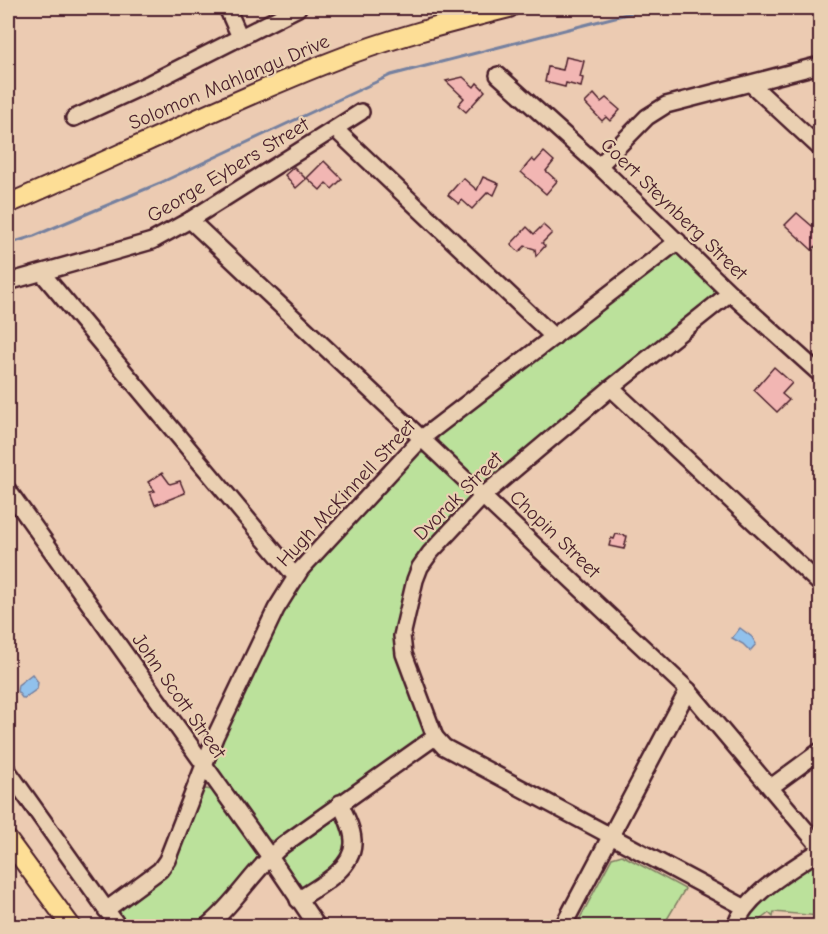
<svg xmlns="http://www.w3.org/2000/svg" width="828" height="934" font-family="'Comic Neue',sans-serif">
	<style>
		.green { fill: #bbe19b; stroke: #828063; stroke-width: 1.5 }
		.water { fill: #91c1ec; stroke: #75809f; stroke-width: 1.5 }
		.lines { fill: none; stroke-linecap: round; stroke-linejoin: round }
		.stream { stroke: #75809f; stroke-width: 3 }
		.building { fill: #f2b6b3; stroke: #4a1f2b; stroke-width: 1.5 }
		.minor-casing { stroke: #4a1f2b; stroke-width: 20 }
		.major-casing { stroke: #4a1f2b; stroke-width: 22 }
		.minor { stroke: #ead0b2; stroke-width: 15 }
		.major { stroke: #fdde96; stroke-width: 18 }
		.labels { text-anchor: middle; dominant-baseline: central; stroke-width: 4.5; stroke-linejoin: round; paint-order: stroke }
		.street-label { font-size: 20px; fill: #4a1f2b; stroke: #ead0b2 }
	</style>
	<rect width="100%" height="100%" fill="#eccbb2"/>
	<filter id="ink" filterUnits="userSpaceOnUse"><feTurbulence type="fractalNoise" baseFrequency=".0167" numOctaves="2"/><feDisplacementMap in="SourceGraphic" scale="12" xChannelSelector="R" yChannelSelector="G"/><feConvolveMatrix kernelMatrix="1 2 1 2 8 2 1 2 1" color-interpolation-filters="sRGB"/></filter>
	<g filter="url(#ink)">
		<!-- green -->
		<g class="green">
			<polygon points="672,254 681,254 716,286 713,298 492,480 486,482 474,480 438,445 438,435"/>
			<polygon points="425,452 470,491 470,501 412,566 394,642 425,732 424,736 278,841 265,840 212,766 212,758 292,589 415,456"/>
			<path d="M205 789 213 790 256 850 259 858 258 863 199 926H126C120 919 117 914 122 905L159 878 200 790Z"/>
			<polygon points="337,818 340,820 349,843 336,867 302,889 299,889 281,861 283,852 331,819"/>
			<polygon points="622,855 685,889 663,926 576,926 612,858"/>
			<path d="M815 863 820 864V916L774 912 773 917 769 913 752 926H741C754 898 787 881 811 864Z"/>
		</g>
		<!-- water -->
		<g class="water">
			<polygon points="740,628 752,637 756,644 750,651 743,644 732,638"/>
			<polygon points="32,674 38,682 37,689 23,699 17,691 18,685"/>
		</g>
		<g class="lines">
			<!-- stream -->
			<polyline class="stream" points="8,244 34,236 160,183 391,75 650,8"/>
		</g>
		<!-- building -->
		<g class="building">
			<polygon points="566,57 584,61 580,77 583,78 581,87 566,83 565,87 545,82 548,67 563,70"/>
			<polygon points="463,77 474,87 477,83 485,91 466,112 458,105 464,98 446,81"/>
			<polygon points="594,94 601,102 606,98 620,110 610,121 606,117 602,121 585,103"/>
			<polygon points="544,152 554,161 546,171 557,181 546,194 521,172 532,159 535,162"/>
			<polygon points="324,161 342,179 332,189 326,183 320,190 307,178"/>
			<polygon points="294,167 306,179 296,188 285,175"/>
			<polygon points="483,177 499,184 494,195 488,192 472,209 462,200 459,204 448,195 463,178 477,190"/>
			<polygon points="797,213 812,226 816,222 820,226 820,241 812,250 785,225"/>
			<polygon points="543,225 552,233 542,243 545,246 536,256 535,249 525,246 519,252 511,244 527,227 534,234"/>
			<polygon points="774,367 792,383 782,394 789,400 777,412 754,390"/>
			<polygon points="162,473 170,484 180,481 185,493 155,505 150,492 155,491 148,482"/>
			<polygon points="616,534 627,536 624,549 609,546 611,538 614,539"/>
		</g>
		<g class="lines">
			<!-- minor casing -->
			<g class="minor-casing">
				<g id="minor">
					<polyline points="227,8 240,37"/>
					<polyline points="498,75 599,166 730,293 820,374"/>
					<polyline points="751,84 820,148"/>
					<polyline points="74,118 150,83 298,8"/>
					<polyline points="335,129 554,337"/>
					<polyline points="599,166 647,117 666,105 820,65"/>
					<polyline points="190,220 688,690 820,847"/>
					<polyline points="42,273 295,576"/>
					<polyline points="8,282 152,241 190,220 361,112"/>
					<polyline points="730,293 611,388 484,495 430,553 420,567 415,580 402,636 404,654 435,737 444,747 744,907"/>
					<polyline points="611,388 820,584"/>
					<polyline points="8,490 270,857 317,926"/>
					<polyline points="8,771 118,926"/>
					<polyline points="771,787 820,751"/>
					<path d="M298 900C317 887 352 870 353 844 354 830 345 815 340 803"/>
					<polyline points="106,910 160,870 167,860 215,737 276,609 301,569 422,438 678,241"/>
					<path d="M207 926C236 903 254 869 283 845L435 737"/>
					<polyline points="563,926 688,690"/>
					<path d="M735 926C747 893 792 870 820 850"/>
				</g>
			</g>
			<!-- major casing -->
			<g class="major-casing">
				<g id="major">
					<path d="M8 204C115 158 220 105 330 62 387 39 449 23 509 8"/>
					<polyline points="8,840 71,926"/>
				</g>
			</g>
			<!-- minor -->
			<use href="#minor" class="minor"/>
			<!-- major -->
			<use href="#major" class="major"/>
		</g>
	</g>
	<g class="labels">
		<!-- street labels -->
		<g class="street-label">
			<text transform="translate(229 82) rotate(-23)">Solomon Mahlangu Drive</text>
			<text transform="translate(228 170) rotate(-31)">George Eybers Street</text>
			<text transform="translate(674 209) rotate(44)">Coert Steynberg Street</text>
			<text transform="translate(346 493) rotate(-47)">Hugh McKinnell Street</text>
			<text transform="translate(458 496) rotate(-45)">Dvorak Street</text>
			<text transform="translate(555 534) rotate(44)">Chopin Street</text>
			<text transform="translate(179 696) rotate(55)">John Scott Street</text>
		</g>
	</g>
	<!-- margin -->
	<rect width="828" height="934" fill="none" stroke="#ead0b2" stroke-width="30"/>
	<rect x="15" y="15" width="798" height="904" fill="none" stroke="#4a1f2b" stroke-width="2" filter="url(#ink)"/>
</svg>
